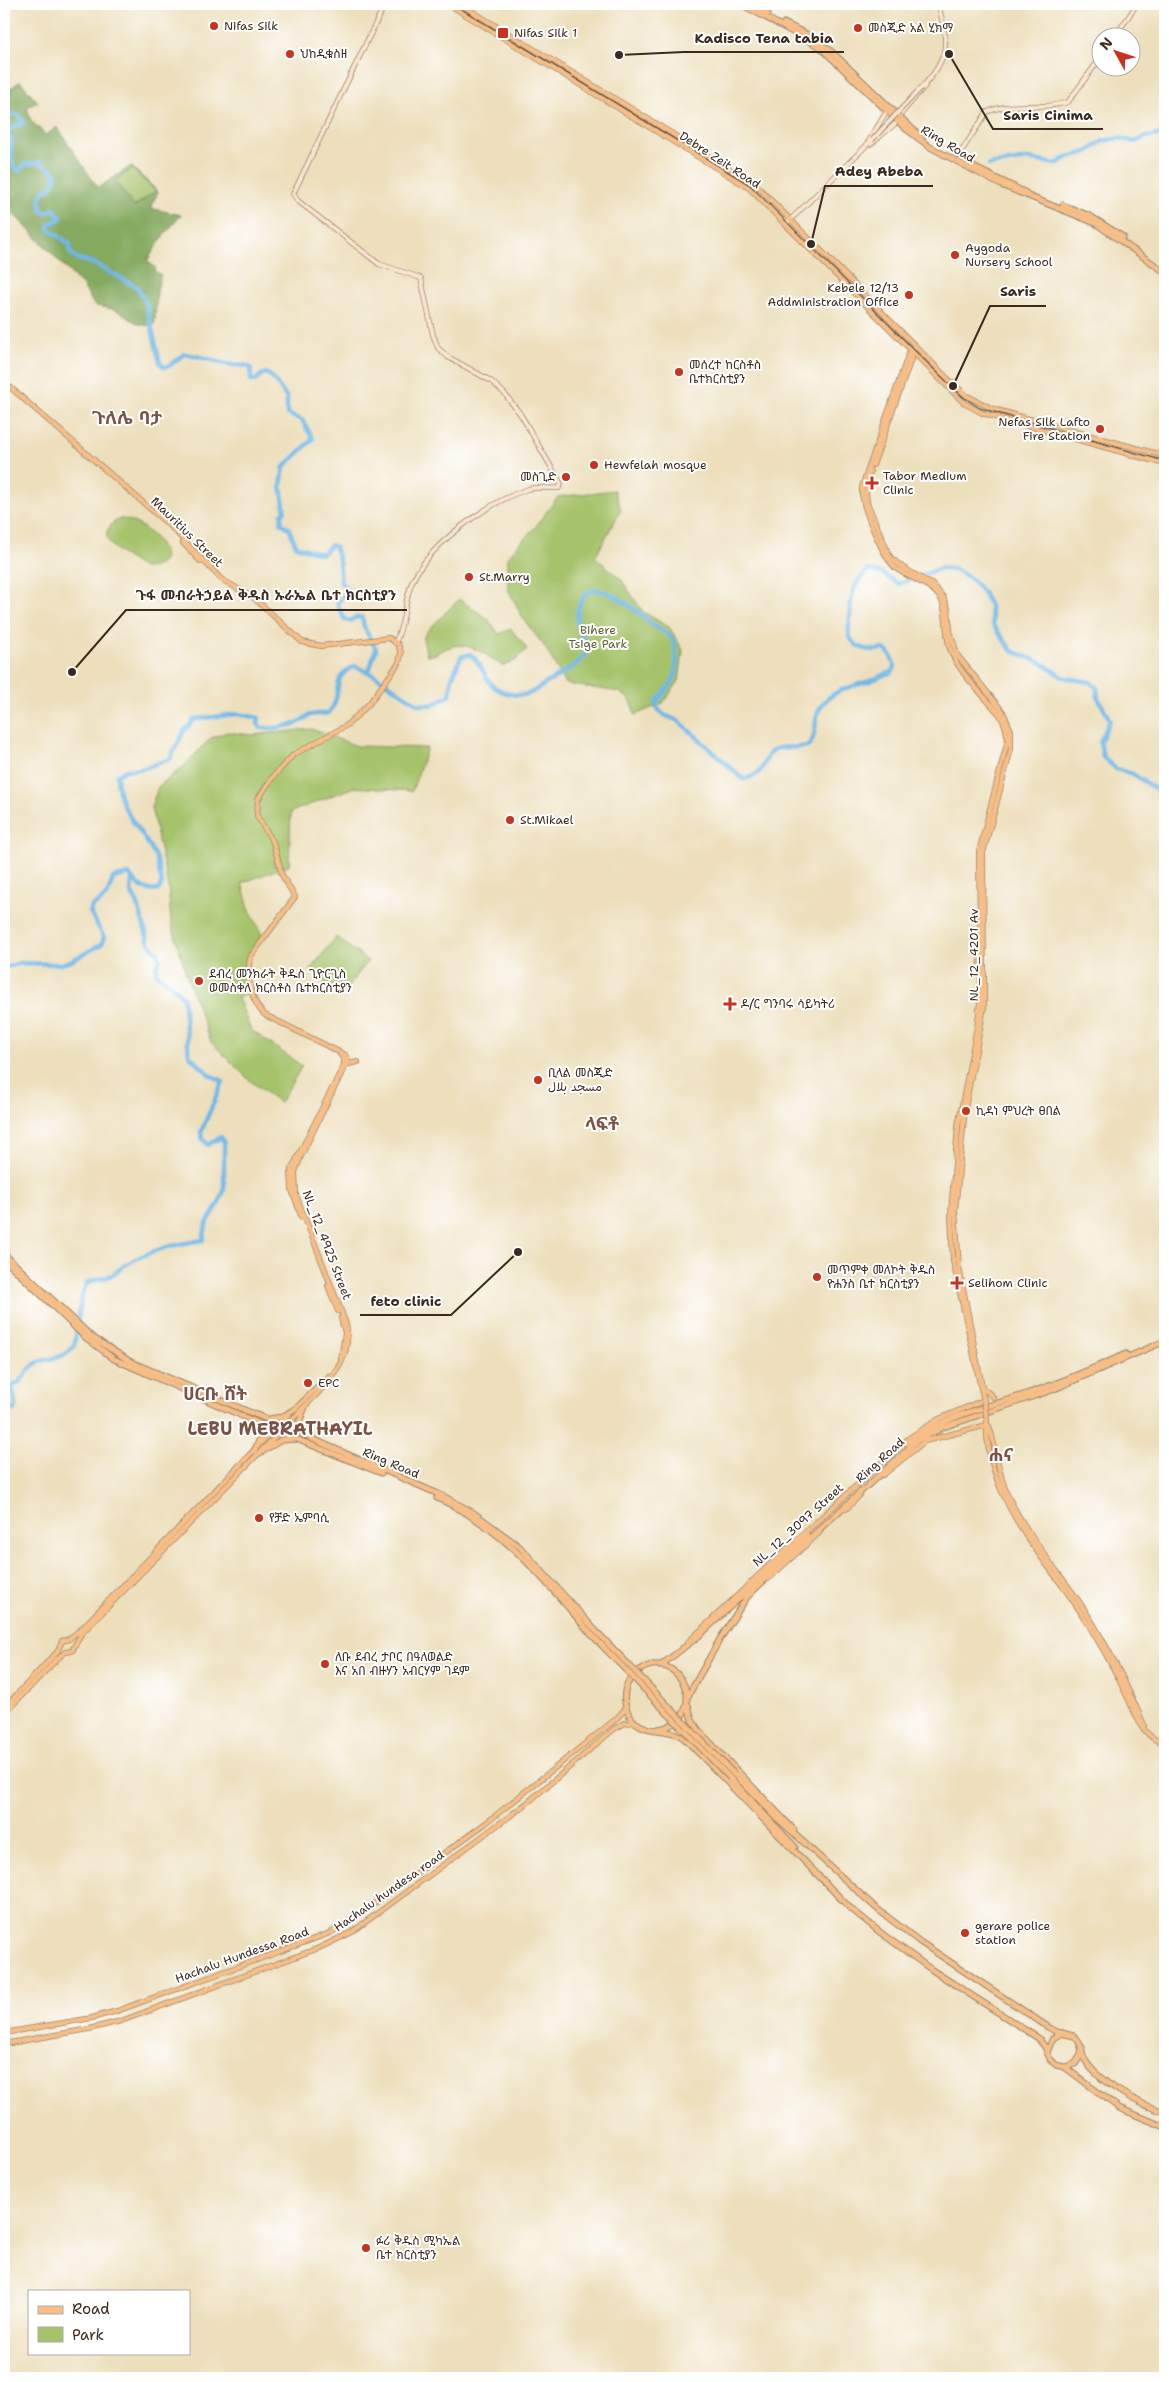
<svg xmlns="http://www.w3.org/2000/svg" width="1169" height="2382" font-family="'Shantell Sans','Playpen Sans Arabic','Noto Sans Ethiopic',sans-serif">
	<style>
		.green { fill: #a5c36b; stroke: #707644 }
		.forest { fill: #84a95f; stroke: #606a3e; fill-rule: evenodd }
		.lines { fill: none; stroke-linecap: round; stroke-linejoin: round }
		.river { stroke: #6fb8e7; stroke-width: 4.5 }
		.secondary-casing { stroke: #94846d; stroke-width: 5.5 }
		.primary-casing { stroke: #94846d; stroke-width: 6 }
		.trunk-casing { stroke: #94846d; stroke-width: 7 }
		.secondary { stroke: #fce5cf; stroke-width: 4 }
		.primary { stroke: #f7be87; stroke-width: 4.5 }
		.trunk { stroke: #f7be87; stroke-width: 5 }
		.tram { stroke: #3b2a1e; stroke-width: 1 }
		.secondary-bridge-casing { stroke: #94846d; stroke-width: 5.5; stroke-linecap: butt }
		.primary-bridge-casing { stroke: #94846d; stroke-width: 6; stroke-linecap: butt }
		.trunk-bridge-casing { stroke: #94846d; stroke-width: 7; stroke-linecap: butt }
		.secondary-bridge { stroke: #fce5cf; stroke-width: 4 }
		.primary-bridge { stroke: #f7be87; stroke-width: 4.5 }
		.trunk-bridge { stroke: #f7be87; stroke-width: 5 }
		.poi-dot { fill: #c8321e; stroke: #fff; stroke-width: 2 }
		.labels { text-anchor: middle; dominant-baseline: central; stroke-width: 4; stroke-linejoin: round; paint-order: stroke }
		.poi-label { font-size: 12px; fill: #3b2a1e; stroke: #fff; text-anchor: start }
		.street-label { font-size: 12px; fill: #3b2a1e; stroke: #fff }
		.park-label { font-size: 12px; fill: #606039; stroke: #fff }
		.district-label { font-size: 18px; font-weight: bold; fill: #7b5243; stroke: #fff }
		.leader { fill: none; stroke: #3b2a1e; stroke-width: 2 }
		.callout-dot { fill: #3b2a1e; stroke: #fff; stroke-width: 2 }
		.callout-label { font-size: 14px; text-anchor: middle; font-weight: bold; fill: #3b2a1e; stroke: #fff; stroke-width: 4; stroke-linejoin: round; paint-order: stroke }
	</style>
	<rect width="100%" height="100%" fill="#fff"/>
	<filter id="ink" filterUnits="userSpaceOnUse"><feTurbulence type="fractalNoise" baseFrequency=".02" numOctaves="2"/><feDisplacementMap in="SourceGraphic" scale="10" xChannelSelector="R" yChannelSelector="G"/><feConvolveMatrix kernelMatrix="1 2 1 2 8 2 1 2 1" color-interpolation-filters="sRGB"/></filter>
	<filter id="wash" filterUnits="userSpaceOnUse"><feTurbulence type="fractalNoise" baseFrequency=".0096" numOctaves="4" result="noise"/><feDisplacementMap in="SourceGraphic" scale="20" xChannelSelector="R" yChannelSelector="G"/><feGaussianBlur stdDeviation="1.12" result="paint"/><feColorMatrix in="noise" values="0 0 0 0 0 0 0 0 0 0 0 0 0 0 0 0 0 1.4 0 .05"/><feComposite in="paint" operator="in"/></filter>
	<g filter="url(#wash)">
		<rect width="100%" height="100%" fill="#eddfbc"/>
		<!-- green -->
		<g class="green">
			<polygon points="132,169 156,191 133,207 115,181"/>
			<polygon points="614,490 621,510 595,557 621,579 643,612 669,627 683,650 679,681 663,703 635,715 631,701 620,692 566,684 545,647 524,620 508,589 508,556 536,526 558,497"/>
			<path d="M119 519C144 517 193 568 143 568 126 556 87 538 119 519Z"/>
			<path d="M459 599 489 620 499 634 511 629 527 649 515 661 502 666C485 654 466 638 445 649 439 652 434 656 427 655L423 639 426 632Z"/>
			<path d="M312 729 357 746 427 748 412 791 354 787 291 812 289 865 242 883 249 908 262 935C243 960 244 963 246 994L238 998 251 1030 302 1066 280 1103 248 1079 211 1042 190 986 171 922 168 886 151 807 158 787 183 767 211 738 227 732 251 735Z"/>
			<polygon points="336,937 368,961 341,996 310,970"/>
		</g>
		<!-- forest -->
		<path class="forest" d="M20 81 38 102 27 107 31 121 46 135 57 127 98 188 131 166 158 192 150 208 181 215 164 235 147 261 156 268 154 271 161 275C155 291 157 307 154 325 137 328 131 318 118 311 110 308 101 307 94 305L83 286 4 204V94ZM132 169 156 191 134 207 115 181Z"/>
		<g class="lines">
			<!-- river -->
			<g class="river">
				<path d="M4 113 19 115 23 123 8 130 7 134 11 139C13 152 8 162 18 171L24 165 40 162 56 173 55 180 50 189 44 190 40 200 41 210 46 213 54 209 61 218 50 224 49 229 70 244V253L78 259 93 263 137 287 146 303 160 363 164 367 169 366 184 354C201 356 215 361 231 365 238 366 245 364 251 368V380L255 381 261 375 266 373 272 377 287 398V414L302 420 313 439 284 467 281 486 285 511 282 514 281 523 289 528 296 546 322 554 331 545 335 547 339 560 341 583 347 589 346 593 337 603 345 620 350 621 354 618 362 617 364 627 376 649 369 671"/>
				<polyline points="989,165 1028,159 1056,164 1068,157 1087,152 1103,141 1119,138 1135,142 1146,137 1165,134"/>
				<path d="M4 968 20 963 61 964 71 961 102 944 104 937 90 912 92 906C106 900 109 892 113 878L129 874C134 883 147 893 158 890L162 884C160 877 159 868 157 861 144 829 117 813 117 775L126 770 142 769 170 759 184 731 195 719 238 714 259 718 258 724 261 728H276L296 724 310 715 329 713C345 692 328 678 355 666L376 676 418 704 432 705 450 695 452 678 461 657 470 654C480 662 482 670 488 680 496 693 516 697 529 694L574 666 584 657 587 644C584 639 579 633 578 627 574 609 583 583 606 592 623 598 638 613 653 625 659 630 670 632 673 641 677 650 677 665 675 675 674 684 661 694 656 703L658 709 664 715 679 721 743 779C767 775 761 761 772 751 780 744 799 750 810 745 818 731 813 720 820 708 829 691 853 686 870 681 878 678 885 674 892 672L895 667 890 654 884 649C870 652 853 649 849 634 848 629 850 623 850 618 850 598 853 583 868 570L881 573 899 584 941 568 956 570 970 578 983 592 990 606 993 625 1012 651 1040 662 1063 677 1090 682 1097 688 1098 698 1110 720 1100 742 1103 757 1116 769 1133 774 1165 796"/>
				<path d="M4 1406 14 1410 16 1407 12 1386C23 1383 26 1370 35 1364 49 1356 64 1361 74 1346L82 1295 87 1283C95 1278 105 1279 112 1275 117 1272 121 1268 125 1265 149 1250 176 1244 203 1240L206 1225 219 1203 224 1190V1142L221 1137 208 1145 202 1138 201 1132 223 1081 210 1075 189 1055 183 997 168 982 157 974 156 967 160 960 158 953 149 943 137 902 131 892 132 880"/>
			</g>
		</g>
	</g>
	<g filter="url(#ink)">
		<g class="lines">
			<!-- secondary casing -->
			<g class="secondary-casing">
				<g id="secondary">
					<path d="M385 4 293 194 298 201 379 264 421 278 433 335 438 348 448 357 491 381 504 393 521 415 561 484 559 488C549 489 538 486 528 489 489 502 431 543 413 580 404 599 406 621 395 643"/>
					<polyline points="1114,38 1137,4"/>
					<path d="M921 88C950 59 949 41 938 4"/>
					<polyline points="901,114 925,86"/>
					<polyline points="867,144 885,114"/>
					<polyline points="871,144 895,124"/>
					<path d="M959 155 987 112C1014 100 1041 111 1068 102L1102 56"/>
					<polyline points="786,224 872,140"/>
				</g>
			</g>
			<!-- primary casing -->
			<g class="primary-casing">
				<g id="primary">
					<polyline points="448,4 749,188 964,403 982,413 1165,464"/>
					<polyline points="460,4 756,185 949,380 967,396 993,409 1165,456"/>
					<path d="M910 350 862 487C860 503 883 559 897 569 911 579 932 584 941 599 949 615 944 635 951 651 960 675 984 695 1000 715L1005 725 1008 739 979 852 981 993 978 1022 958 1126 951 1214 953 1261 984 1401"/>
					<path d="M4 382 170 526 221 579 254 598 302 642 321 646 389 638 398 644 401 653 399 663 368 705 347 725 293 755 272 778 258 799 257 816 273 842 282 875 295 897 251 956C245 973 251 1003 265 1015L345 1055 348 1060 301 1156 295 1172 296 1195 346 1324C352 1354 337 1371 318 1393L81 1634 72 1651 65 1652 57 1659 4 1714"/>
					<polyline points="873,465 913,354"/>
					<polyline points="870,472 866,493 867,503 890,557 902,567 933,585 943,597 948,609 950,631 957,655 1003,712 1011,731 1011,749 983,853 984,1007 965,1108 955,1210 959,1267 982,1387"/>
					<polyline points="183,543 200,561"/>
					<polyline points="348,1064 358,1062"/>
					<polyline points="302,1218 292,1190 291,1170 344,1065 344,1060 340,1054"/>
					<polyline points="328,1286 338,1311"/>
					<polyline points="341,1360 345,1333 341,1318"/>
					<polyline points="982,1387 993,1397"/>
					<polyline points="295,1409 329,1376"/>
					<path d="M987 1420C985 1444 994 1476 1005 1498 1023 1537 1052 1570 1076 1605 1095 1634 1114 1667 1128 1698 1136 1715 1144 1740 1165 1743"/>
					<path d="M989 1426C997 1449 997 1473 1008 1496 1026 1534 1054 1566 1078 1600 1104 1638 1126 1683 1144 1725"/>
					<polyline points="883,1475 925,1441 987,1425"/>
					<polyline points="846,1509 860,1495"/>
					<polyline points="768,1579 820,1532"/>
					<polyline points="687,1643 779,1556 909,1438 939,1419 984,1400"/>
					<polyline points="4,1708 57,1652 62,1641 69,1639 81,1629 289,1414"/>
					<polyline points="4,2033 92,2018 117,2011 330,1933 350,1921 486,1823 616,1719 626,1708"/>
					<polyline points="4,2044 89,2029 121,2021 319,1948 352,1932 526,1804 614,1729 625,1723 635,1722"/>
				</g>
			</g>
			<!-- trunk casing -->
			<g class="trunk-casing">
				<g id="trunk">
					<polyline points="741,4 820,47 906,129 930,147 1001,185 1095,223 1165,272"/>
					<polyline points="748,4 768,14"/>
					<polyline points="784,23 810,36 831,51 922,138"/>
					<polyline points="973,167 1026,193"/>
					<polyline points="1063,205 1090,216 1123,237"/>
					<polyline points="4,1254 92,1337 131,1362 285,1427 443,1496 474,1513 520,1547 596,1631"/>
					<polyline points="4,1259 85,1337 114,1359 274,1430 381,1473"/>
					<polyline points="269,1419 282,1417 296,1408"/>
					<polyline points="301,1434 298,1425 305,1407"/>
					<path d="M908 1444C940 1417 985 1408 1023 1395 1058 1384 1092 1369 1126 1354"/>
					<polyline points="254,1451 263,1433 260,1424"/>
					<polyline points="258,1454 281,1440 296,1439"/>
					<path d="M437 1498C504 1527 545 1581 592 1635"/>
					<polyline points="660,1666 700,1635 807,1535"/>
					<polyline points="688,1696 720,1639 747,1597 781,1564 918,1440 944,1427 1052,1390 1165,1341"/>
					<polyline points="688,1705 692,1720 700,1732 794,1830"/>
					<path d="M658 1729C713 1719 680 1645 640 1670 632 1674 627 1682 625 1691 623 1702 627 1715 635 1722 650 1734 670 1727 685 1739L849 1907 881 1933 932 1970 1038 2038 1045 2047 1050 2059 1056 2065 1065 2067 1075 2064 1081 2055 1082 2048"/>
					<path d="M734 1774 780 1821 876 1908 920 1942 1048 2027 1057 2032 1074 2036C1083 2043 1080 2051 1085 2060 1099 2083 1140 2105 1165 2112"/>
					<polyline points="730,1778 795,1847"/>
					<polyline points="1048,2050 1053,2038 1062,2033"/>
					<polyline points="1066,2068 1119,2108 1165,2127"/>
				</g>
			</g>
			<!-- secondary -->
			<use href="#secondary" class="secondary"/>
			<!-- primary -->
			<use href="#primary" class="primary"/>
			<!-- trunk -->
			<use href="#trunk" class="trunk"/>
			<!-- tram -->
			<polyline class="tram" points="453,4 750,185 915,351 963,397 980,408 1165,461"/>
			<!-- secondary-bridge casing -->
			<g class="secondary-bridge-casing">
				<polyline id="secondary-bridge" points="872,140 921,88"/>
			</g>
			<!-- primary-bridge casing -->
			<g class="primary-bridge-casing">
				<polyline id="primary-bridge" points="984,1401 987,1420"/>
			</g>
			<!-- trunk-bridge casing -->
			<g class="trunk-bridge-casing">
				<g id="trunk-bridge">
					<polyline points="596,1631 734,1774"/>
					<polyline points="592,1635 730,1778"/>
				</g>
			</g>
			<!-- secondary-bridge -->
			<use href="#secondary-bridge" class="secondary-bridge"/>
			<!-- primary-bridge -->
			<use href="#primary-bridge" class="primary-bridge"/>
			<!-- trunk-bridge -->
			<use href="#trunk-bridge" class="trunk-bridge"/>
		</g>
	</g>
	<!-- markers -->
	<g class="poi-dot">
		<circle cx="214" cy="26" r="5"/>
		<circle cx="858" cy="28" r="5"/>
		<rect x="497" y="27" width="12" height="12" rx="2.5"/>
		<circle cx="290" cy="54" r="5"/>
		<circle cx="955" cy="255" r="5"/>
		<circle cx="909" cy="295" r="5"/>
		<circle cx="679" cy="372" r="5"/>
		<circle cx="1100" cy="429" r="5"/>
		<circle cx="594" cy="465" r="5"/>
		<circle cx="566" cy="477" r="5"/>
		<path d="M869.5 475.5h5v5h5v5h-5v5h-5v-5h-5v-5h5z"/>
		<circle cx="469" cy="577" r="5"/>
		<circle cx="510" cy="820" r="5"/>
		<circle cx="199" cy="981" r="5"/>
		<path d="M727.5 996.5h5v5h5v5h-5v5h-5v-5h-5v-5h5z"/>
		<circle cx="538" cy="1080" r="5"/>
		<circle cx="966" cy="1111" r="5"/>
		<circle cx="817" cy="1277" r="5"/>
		<path d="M954.5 1275.5h5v5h5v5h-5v5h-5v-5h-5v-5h5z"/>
		<circle cx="308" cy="1383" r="5"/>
		<circle cx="259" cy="1518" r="5"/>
		<circle cx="325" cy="1664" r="5"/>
		<circle cx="965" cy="1933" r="5"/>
		<circle cx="366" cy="2248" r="5"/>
	</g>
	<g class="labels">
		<!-- poi labels -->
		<g class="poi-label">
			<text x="224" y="26">Nifas Silk</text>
			<text x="868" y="28">መስጂድ አል ሂክማ</text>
			<text x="514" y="33">Nifas Silk 1</text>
			<text x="300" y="54">ህከዲቁስዘ</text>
			<text x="965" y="248">Aygoda<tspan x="965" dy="14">Nursery School</tspan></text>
			<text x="899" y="288" text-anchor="end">Kebele 12/13<tspan x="899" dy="14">Addministration Office</tspan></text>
			<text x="689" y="365">መሰረተ ከርስቶስ<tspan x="689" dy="14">ቤተክርስቲያን</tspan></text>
			<text x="1090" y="422" text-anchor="end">Nefas Silk Lafto<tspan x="1090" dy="14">Fire Station</tspan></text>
			<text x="604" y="465">Hewfelah mosque</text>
			<text x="883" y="476">Tabor Medium<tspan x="883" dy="14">Clinic</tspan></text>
			<text x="556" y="477" text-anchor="end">መስጊድ</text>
			<text x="479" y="577">St.Marry</text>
			<text x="520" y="820">St.Mikael</text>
			<text x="209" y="974">ደብረ መንክራት ቅዱስ ጊዮርጊስ<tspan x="209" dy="14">ወመስቀለ ክርስቶስ ቤተክርስቲያን</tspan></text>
			<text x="741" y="1004">ዶ/ር ግንባሩ ሳይካትሪ</text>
			<text x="548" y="1073">ቢላል መስጂድ<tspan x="548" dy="14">مسجد بلال</tspan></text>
			<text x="976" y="1111">ኪዳነ ምህረት ፀበል</text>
			<text x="827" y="1270">መጥምቀ መለኮት ቅዱስ<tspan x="827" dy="14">ዮሐንስ ቤተ ክርስቲያን</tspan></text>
			<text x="968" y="1283">Selihom Clinic</text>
			<text x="318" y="1383">EPC</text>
			<text x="269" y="1518">የቻድ ኤምባሲ</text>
			<text x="335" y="1657">ለቡ ደብረ ታቦር በዓለወልድ<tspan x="335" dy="14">እና አበ ብዙሃን አብርሃም ገዳም</tspan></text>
			<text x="975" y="1926">gerare police<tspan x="975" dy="14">station</tspan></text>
			<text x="376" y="2241">ፉሪ ቅዱስ ሚካኤል<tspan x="376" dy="14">ቤተ ክርስቲያን</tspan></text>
		</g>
		<!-- street labels -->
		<g class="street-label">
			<text transform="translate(948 144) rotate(31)">Ring Road</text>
			<text transform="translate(720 160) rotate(33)">Debre Zeit Road</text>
			<text transform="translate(187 532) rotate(44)">Mauritius Street</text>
			<text transform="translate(974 955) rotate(-90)">NL_12_4201 Av</text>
			<text transform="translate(327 1245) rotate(69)">NL_12_4925 Street</text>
			<text transform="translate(880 1460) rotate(-42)">Ring Road</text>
			<text transform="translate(391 1463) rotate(23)">Ring Road</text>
			<text transform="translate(798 1525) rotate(-42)">NL_12_3097 Street</text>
			<text transform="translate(389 1891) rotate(-35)">Hachalu hundesa road</text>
			<text transform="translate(242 1955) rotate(-20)">Hachalu Hundessa Road</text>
		</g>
		<!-- park labels -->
		<g class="park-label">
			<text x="598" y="630">Bihere<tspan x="598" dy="14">Tsige Park</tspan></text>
		</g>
		<!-- district labels -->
		<g class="district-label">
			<text x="127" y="418">ጉለሌ ባታ</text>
			<text x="602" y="1124">ላፍቶ</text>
			<text x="215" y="1394">ሀርቡ ሸት</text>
			<text x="280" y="1429">LEBU MEBRATHAYIL</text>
			<text x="1001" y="1455">ሐና</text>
		</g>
	</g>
	<!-- callouts -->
	<path class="leader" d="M619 55L684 52H844M949 54L993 129H1103M811 244L825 186H933M953 386L990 306H1046M72 672L126 610H407M518 1252L451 1315H360"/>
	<g class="callout-dot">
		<circle cx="619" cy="55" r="5"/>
		<circle cx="949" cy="54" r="5"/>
		<circle cx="811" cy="244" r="5"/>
		<circle cx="953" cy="386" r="5"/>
		<circle cx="72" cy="672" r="5"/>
		<circle cx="518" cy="1252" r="5"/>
	</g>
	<g class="callout-label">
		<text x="764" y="43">Kadisco Tena tabia</text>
		<text x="1048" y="120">Saris Cinima</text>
		<text x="879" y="176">Adey Abeba</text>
		<text x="1018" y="296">Saris</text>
		<text x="266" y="600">ጉፋ መብራትኃይል ቅዱስ ኡራኤል ቤተ ክርስቲያን</text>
		<text x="406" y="1306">feto clinic</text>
	</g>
	<!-- margin -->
	<rect width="1169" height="2382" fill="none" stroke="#fff" stroke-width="20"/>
	<!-- legend -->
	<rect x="28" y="2290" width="162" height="65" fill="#ffffff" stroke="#b1aaa5"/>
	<rect x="38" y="2306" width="25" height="8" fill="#f7be87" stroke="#b1aaa5"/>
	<text x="72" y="2314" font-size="15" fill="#3b2a1e">Road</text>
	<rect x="38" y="2327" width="25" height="15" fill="#a5c36b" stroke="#b1aaa5"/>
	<text x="72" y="2340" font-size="15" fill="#3b2a1e">Park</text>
	<!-- north arrow -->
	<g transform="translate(1116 52) rotate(310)"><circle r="24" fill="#ffffff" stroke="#b1aaa5"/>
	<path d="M0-4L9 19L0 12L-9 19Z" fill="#c8321e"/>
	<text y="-8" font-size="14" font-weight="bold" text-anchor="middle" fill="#3b2a1e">N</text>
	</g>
</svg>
